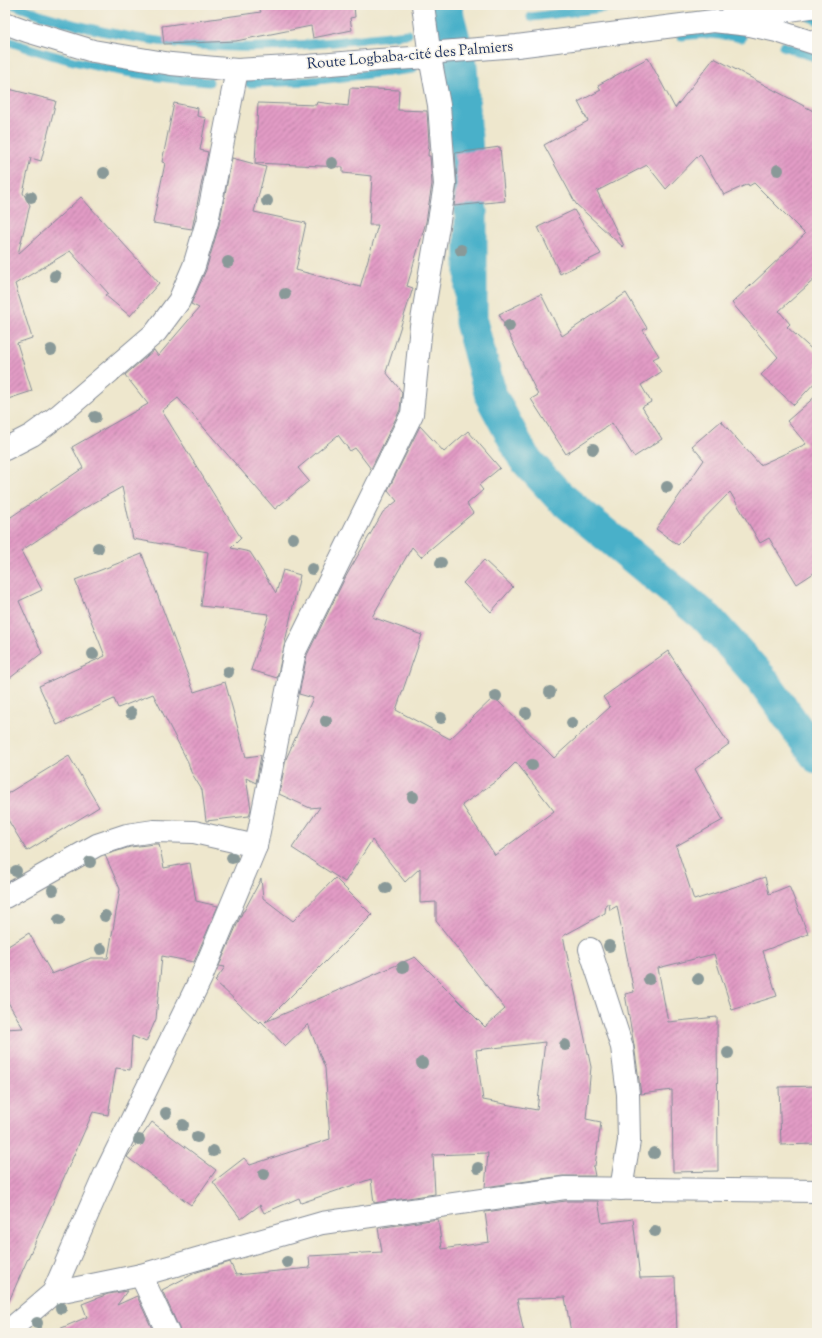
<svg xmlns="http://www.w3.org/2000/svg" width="822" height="1338" font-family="'Sorts Mill Goudy',serif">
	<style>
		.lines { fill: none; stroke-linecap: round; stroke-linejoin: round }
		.stream { stroke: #4ab0c9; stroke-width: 9 }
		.canal { stroke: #4ab0c9; stroke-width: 33 }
		.building { fill: url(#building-hatch); fill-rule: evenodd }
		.minor-casing { stroke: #848b96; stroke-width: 24 }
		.major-casing { stroke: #848b96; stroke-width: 24 }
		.minor { stroke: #fff; stroke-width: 22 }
		.major { stroke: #fff; stroke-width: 22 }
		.tree { fill: #899998 }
		.labels { text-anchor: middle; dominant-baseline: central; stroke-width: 3; stroke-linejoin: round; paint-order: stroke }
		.street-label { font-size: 15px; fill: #1b2f5e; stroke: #f7f3e8 }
	</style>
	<defs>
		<pattern id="building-hatch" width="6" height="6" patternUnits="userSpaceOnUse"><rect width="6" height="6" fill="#e29bc5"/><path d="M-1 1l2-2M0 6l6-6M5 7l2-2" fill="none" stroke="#b67fa3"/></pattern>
	</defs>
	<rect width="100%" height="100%" fill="#f7f3e8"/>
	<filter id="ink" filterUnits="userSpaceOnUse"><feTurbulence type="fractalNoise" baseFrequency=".025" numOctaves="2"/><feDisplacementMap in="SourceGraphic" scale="8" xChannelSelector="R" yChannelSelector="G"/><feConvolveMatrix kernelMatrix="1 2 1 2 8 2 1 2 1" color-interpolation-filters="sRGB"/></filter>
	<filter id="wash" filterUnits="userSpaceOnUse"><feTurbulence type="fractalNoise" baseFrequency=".012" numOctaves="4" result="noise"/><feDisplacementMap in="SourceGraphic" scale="16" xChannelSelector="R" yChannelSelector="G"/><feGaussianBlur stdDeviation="0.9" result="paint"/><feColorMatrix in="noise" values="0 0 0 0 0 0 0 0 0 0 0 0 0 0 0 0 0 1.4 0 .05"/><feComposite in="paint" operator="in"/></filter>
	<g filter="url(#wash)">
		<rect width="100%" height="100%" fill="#eee7cd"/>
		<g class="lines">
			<!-- stream -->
			<g class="stream">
				<path d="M14 5C89 34 181 49 261 47 310 46 359 39 408 34"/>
				<polyline points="531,17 627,5"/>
				<polyline points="810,17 817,20"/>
				<path d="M681 36C701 33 722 34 742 38"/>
				<path d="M5 40C70 64 139 77 209 82"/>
				<polyline points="783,46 817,58"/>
				<polyline points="249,83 309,81 413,69"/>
			</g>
			<!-- canal -->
			<polyline class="canal" points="445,5 461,66 471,212 471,322 491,396 524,458 559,496 708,619 761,678 817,757"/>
		</g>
		<g id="blocks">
			<!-- building -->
			<g class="building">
				<polygon points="258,5 354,5 355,17 350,18 352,30 313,38 311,26 236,41 164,44 162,26 261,12"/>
				<polygon points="648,58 675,108 714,58 817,113 817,277 779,311 790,324 787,327 817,354 817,380 794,405 761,375 778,357 732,303 805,234 754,183 749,186 748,184 724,195 700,154 666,189 647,165 597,191 624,246 623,247 576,204 544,145 588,121 578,102 601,90 598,85"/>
				<polygon points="5,88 56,101 41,161 31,158 23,193 30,205 18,254 81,197 159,283 130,316 105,295 108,293 70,251 15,284 32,338 17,343 32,391 5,400"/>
				<polygon points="350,88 399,90 398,110 427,111 429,143 428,156 430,156 432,184 426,222 407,286 413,288 386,372 402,392 400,410 371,469 355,448 350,451 338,435 298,468 309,481 275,509 178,398 162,411 241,538 231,548 250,552 276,593 283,570 300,575 277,678 251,670 269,614 201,606 208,552 133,539 122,487 83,509 21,551 42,590 19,601 42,653 5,682 5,521 83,468 72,447 148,404 125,375 154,350 158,356 199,308 191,304 206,270 219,225 232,158 266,167 254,212 306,223 296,270 360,287 378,225 369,225 372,176 343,173 343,167 255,163 258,103 316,105 317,102 348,106"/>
				<polygon points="174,103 198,108 197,116 206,118 200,150 208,152 192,229 153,223 165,163 162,162"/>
				<polygon points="500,147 505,201 454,206 457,184 455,153"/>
				<polygon points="574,210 601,254 560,274 538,227"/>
				<polygon points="626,293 647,328 643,330 659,356 653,359 661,372 641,385 651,402 642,407 662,439 634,457 612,423 566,454 531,399 538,395 499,314 541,294 562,336"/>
				<polygon points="817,395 817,571 797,584 769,538 760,543 730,492 678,545 656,529 704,460 692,446 721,421 760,465 806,444 787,421"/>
				<path d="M420 426 444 452 468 431 500 468 479 485 483 490 467 504 473 513 421 557 412 547 372 617 422 635 396 710 450 739 494 697 554 758 610 707 603 697 668 651 729 744 695 769 723 820 676 846 694 900 765 877 769 894 789 886 808 934 763 951 777 996 732 1010 714 954 658 968 668 1022 717 1017 718 1171 673 1172 672 1090 641 1094 634 1045 625 994 634 992 617 906 610 910 609 904H606L605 913 563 936 591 1067 586 1119 601 1122 595 1166H593L595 1176H563L485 1187 488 1153 433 1155 435 1194 374 1203 371 1179 301 1203 299 1198 264 1213 260 1205 241 1219 213 1182 244 1158 250 1165 330 1139 325 1068 308 1024 285 1046 261 1021 259 1023 215 981 225 967 219 966 243 911H244L261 879 263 898 293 921 335 878 372 915 265 1022 415 957 485 1027 505 1009 436 921V902L420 903V868L405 882 372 840 345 882 292 848 320 807 310 808 279 794 286 759 313 698 299 694 307 655 345 578 383 512 397 501 388 490ZM516 762 554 811 495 855 462 805 499 779ZM545 1042 537 1110 483 1100 476 1050Z"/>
				<polygon points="142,554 194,692 225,682 246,757 261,755 256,783 246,778 251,809 249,816 206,821 202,790 191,772 188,762 153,694 118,708 114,699 57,725 39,686 105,656 75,580"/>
				<polygon points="484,560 513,587 491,612 463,583"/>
				<polygon points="69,756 99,807 27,851 5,815 5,795"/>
				<polygon points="155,844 159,844 164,868 190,863 196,901 218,906 194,962 162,956 156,1019 146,1042 132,1036 130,1070 116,1068 108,1115 93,1112 5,1310 5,1029 23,1028 5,997 5,948 29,933 52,974 91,958 108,958 120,889 105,855 130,847"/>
				<polygon points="817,1086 817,1144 781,1145 779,1087"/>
				<polygon points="152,1122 216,1170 191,1205 127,1157"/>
				<polygon points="566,1201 598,1201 602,1223 633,1219 640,1278 675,1277 677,1333 571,1333 565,1297 517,1299 524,1333 180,1333 179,1328 162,1290 197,1272 230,1262 236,1275 310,1268 309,1256 382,1252 378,1228 438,1219 442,1249 489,1242 485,1212"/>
				<polygon points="127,1291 117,1305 137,1296 154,1333 50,1333 87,1317 82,1304 108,1294"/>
			</g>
		</g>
	</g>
	<g filter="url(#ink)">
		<use href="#blocks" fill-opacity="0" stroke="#848b96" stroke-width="1"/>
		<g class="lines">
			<!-- minor casing -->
			<g class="minor-casing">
				<g id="minor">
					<polyline points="728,19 817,6"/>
					<polyline points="5,449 32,435 58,416 156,332 179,301 194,266 207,222 237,70"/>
					<polyline points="5,897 97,845 127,835 154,831 194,832 256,846"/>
					<polyline points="590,949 622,1047 628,1094 629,1141 621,1189"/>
					<polyline points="141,1275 168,1333"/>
					<polyline points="53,1293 141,1275 322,1223 565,1188 817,1191"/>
					<polyline points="6,1333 53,1293 105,1174 201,978 256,846 295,651 412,414 421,326 445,185 439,105 430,57 423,5"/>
				</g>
			</g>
			<!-- major casing -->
			<g class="major-casing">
				<polyline id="major" points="5,23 27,31 93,51 171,64 237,70 307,66 379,60 430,57 441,52 517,46 713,21 750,25 777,31 817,44"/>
			</g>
			<!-- minor -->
			<use href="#minor" class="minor"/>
			<!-- major -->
			<use href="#major" class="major"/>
		</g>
		<!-- trees -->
		<g class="tree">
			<circle cx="332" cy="163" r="6"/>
			<circle cx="778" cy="170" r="6"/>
			<circle cx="104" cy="173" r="6"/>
			<circle cx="31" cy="197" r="6"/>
			<circle cx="267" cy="201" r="6"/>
			<circle cx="461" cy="250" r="6"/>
			<circle cx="228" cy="262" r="6"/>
			<circle cx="55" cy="276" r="6"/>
			<circle cx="285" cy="294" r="6"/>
			<circle cx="509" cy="326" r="6"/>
			<circle cx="51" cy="350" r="6"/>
			<circle cx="95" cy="417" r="6"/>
			<circle cx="593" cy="449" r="6"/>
			<circle cx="667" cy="487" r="6"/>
			<circle cx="293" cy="538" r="6"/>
			<circle cx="98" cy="548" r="6"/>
			<circle cx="441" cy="563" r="6"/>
			<circle cx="312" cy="569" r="6"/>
			<circle cx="93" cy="654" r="6"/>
			<circle cx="228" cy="672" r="6"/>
			<circle cx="550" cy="692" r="6"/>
			<circle cx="496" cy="696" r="6"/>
			<circle cx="131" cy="713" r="6"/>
			<circle cx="526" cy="713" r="6"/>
			<circle cx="441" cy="718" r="6"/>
			<circle cx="326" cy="721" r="6"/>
			<circle cx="572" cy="723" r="6"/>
			<circle cx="532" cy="765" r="6"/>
			<circle cx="413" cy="797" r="6"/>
			<circle cx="232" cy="858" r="6"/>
			<circle cx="90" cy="862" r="6"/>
			<circle cx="16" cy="871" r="6"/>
			<circle cx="386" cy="888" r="6"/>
			<circle cx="53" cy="890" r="6"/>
			<circle cx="105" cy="916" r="6"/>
			<circle cx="59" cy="920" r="6"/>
			<circle cx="609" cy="946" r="6"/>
			<circle cx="101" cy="949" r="6"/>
			<circle cx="403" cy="967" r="6"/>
			<circle cx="649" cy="979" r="6"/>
			<circle cx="698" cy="979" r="6"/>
			<circle cx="565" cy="1045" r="6"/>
			<circle cx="728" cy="1053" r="6"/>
			<circle cx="422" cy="1063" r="6"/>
			<circle cx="166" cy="1113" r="6"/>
			<circle cx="183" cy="1125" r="6"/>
			<circle cx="197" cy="1137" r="6"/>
			<circle cx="139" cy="1140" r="6"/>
			<circle cx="213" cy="1151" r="6"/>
			<circle cx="654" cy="1153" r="6"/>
			<circle cx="478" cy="1168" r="6"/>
			<circle cx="264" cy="1174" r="6"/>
			<circle cx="655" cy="1231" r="6"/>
			<circle cx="287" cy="1262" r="6"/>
			<circle cx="61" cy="1308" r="6"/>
			<circle cx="37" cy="1323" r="6"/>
		</g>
	</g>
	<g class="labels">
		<!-- street labels -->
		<g class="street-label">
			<text transform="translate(410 56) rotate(-5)">Route Logbaba-cité des Palmiers</text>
		</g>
	</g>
	<!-- margin -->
	<rect width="822" height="1338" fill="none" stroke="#f7f3e8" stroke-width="20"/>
</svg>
